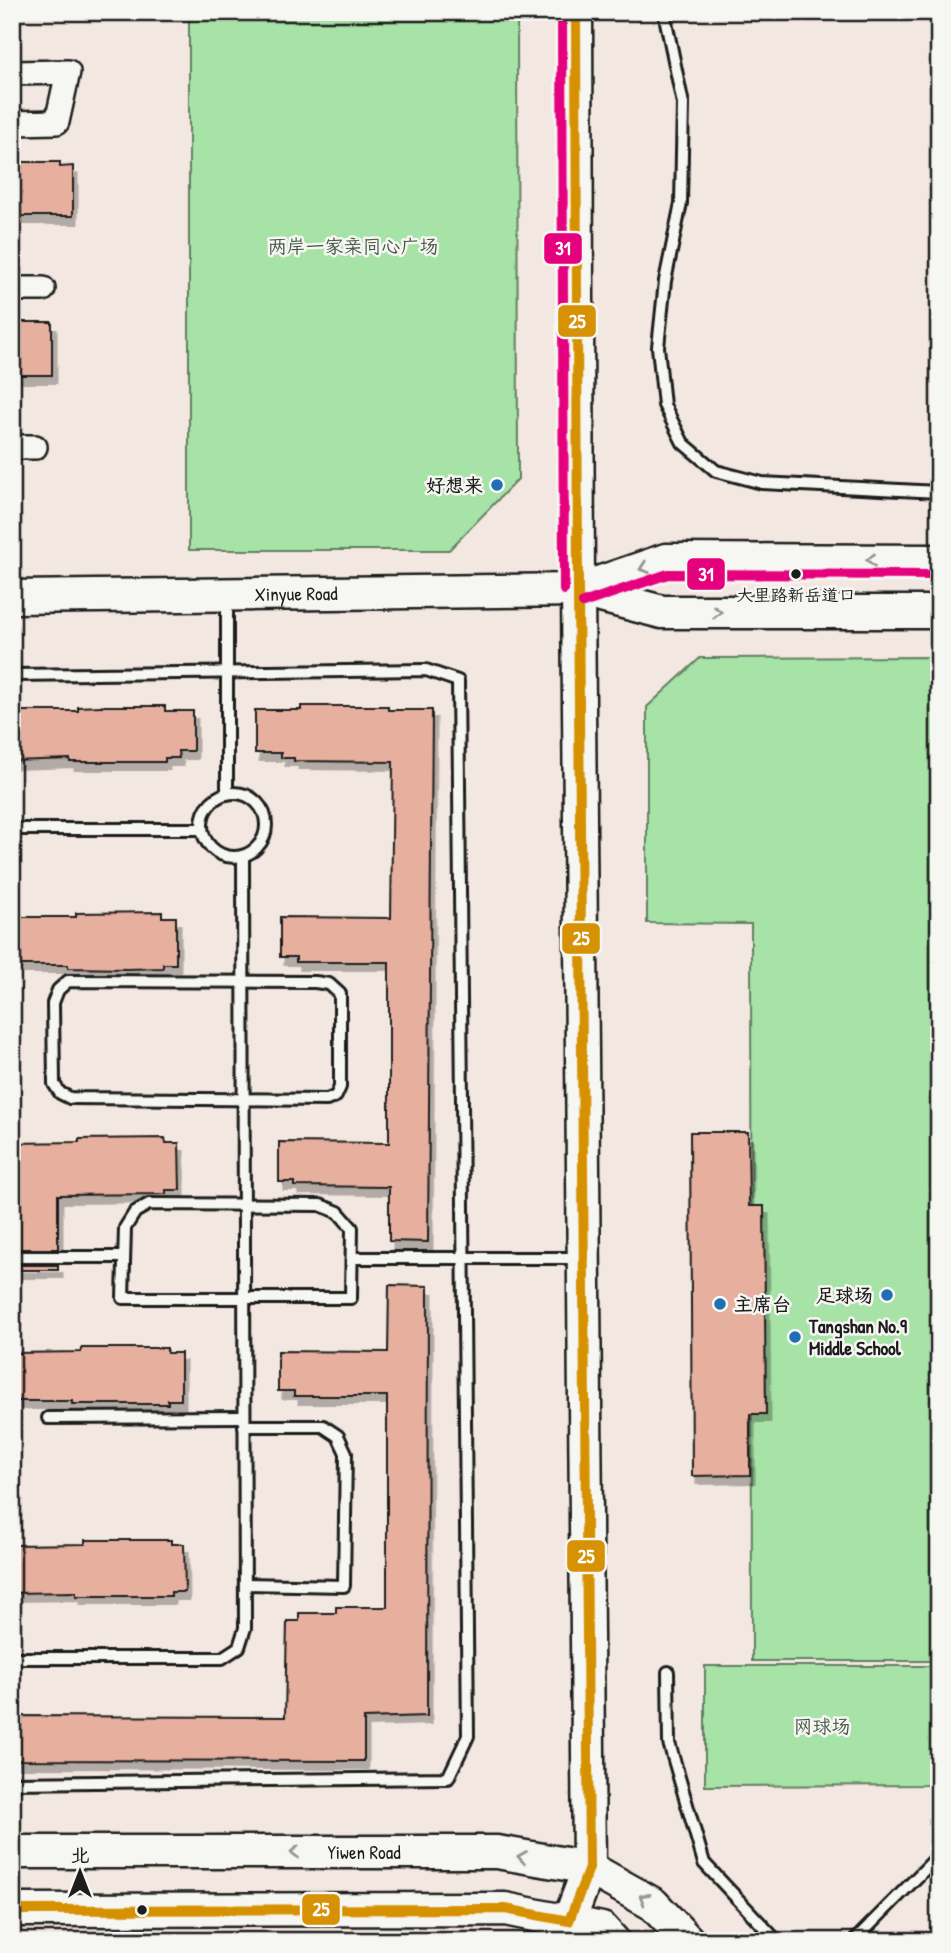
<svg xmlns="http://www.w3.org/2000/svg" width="951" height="1953" font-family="'Patrick Hand','LXGW WenKai TC',sans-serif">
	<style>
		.green { fill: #a7e2a7; stroke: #627f62; stroke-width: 2 }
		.building { fill: #e7af9e; stroke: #1c1c1c; stroke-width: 2; filter: url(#shadow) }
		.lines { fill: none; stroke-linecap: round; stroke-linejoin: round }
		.lane-casing { stroke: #1c1c1c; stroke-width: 16 }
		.street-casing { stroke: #1c1c1c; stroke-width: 28 }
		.secondary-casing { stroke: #1c1c1c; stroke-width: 37 }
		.lane { stroke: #f6f6f2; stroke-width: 10 }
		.street { stroke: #f6f6f2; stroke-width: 23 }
		.secondary { stroke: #f6f6f2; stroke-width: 32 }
		.bus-1-casing { stroke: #f6f6f2; stroke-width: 16 }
		.bus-2-casing { stroke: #f6f6f2; stroke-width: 16 }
		.bus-1 { stroke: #d69104; stroke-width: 10 }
		.bus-2 { stroke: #e5007d; stroke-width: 10 }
		.oneway { stroke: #949492 }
		.poi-dot { fill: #1f6fb2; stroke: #f6f6f2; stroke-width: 2.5 }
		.bus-dot { fill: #1c1c1c; stroke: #f6f6f2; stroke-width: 2.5 }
		.labels { text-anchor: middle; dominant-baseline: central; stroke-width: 5; stroke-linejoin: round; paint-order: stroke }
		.bus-label { font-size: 17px; fill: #1c1c1c; stroke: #f6f6f2 }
		.park-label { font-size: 19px; fill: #465746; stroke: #f6f6f2 }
		.poi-label { font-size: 19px; font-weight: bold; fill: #1c1c1c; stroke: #f6f6f2; text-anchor: end }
		.street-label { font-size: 19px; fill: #1c1c1c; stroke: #f6f6f2 }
		.line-badge { stroke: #f6f6f2; stroke-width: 2.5 }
		.badge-label { font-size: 19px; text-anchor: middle; font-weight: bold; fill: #fff }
	</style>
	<defs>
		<filter id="shadow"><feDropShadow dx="4.5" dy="8" stdDeviation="0" flood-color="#0004"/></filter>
	</defs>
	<rect width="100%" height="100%" fill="#f3e8e1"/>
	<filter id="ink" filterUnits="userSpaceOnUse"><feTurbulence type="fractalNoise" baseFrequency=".0143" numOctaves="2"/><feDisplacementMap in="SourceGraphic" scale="14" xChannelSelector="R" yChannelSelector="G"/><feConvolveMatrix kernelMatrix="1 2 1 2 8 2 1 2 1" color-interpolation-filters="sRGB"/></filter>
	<g filter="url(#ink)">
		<!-- green -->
		<g class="green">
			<polygon points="189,12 517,12 518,479 449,550 189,550"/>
			<polygon points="939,657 939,1661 752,1661 751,924 647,923 647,707 700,658"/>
			<polygon points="705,1666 939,1666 939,1785 705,1786"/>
		</g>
		<!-- building -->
		<g class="building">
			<polygon points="17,162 60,162 60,167 73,166 73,216 12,216 12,167 17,167"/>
			<rect x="12" y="322" width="40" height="53"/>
			<polygon points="102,706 165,706 165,711 193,711 193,751 178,751 179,758 165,758 165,762 70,762 70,759 12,761 12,711 78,711 78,707"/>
			<polygon points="301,706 388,706 388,710 432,710 428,1242 389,1241 389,1187 294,1186 294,1182 279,1182 279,1142 389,1143 389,962 296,962 296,957 280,957 280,917 391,918 393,762 294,761 294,758 281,758 281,753 255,753 255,710 301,710"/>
			<polygon points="162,912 162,917 176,917 176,964 163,964 163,968 127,969 68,968 68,965 12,965 12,917 76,917 76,913"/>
			<polygon points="690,1132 748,1132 749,1206 764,1206 766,1414 750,1414 750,1475 692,1476"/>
			<polygon points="165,1138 166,1143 179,1143 180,1190 166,1190 166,1194 58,1195 58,1249 12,1249 12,1143 79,1142 79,1139"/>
			<rect x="12" y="1265" width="46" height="5"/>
			<polygon points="389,1285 428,1286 427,1716 364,1718 364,1761 12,1760 12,1716 285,1717 287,1621 299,1621 299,1613 336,1613 336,1607 387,1607 387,1396 294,1396 294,1391 278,1391 278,1351 388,1352"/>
			<polygon points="81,1348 167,1348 167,1353 181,1353 181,1400 168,1400 168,1404 72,1404 72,1401 12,1401 12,1353 81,1352"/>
			<polygon points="85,1540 171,1540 171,1544 184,1544 185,1592 171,1592 171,1596 76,1596 76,1592 12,1593 12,1545 85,1544"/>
		</g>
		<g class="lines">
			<!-- lane casing -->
			<g class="lane-casing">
				<g id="lane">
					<polyline points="664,12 683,104 681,203 665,281 658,347 664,405 683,443 716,471 762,483 939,492"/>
					<polyline points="227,597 227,794"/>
					<polyline points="12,675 426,670 458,681 468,1736 448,1778 12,1783"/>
					<circle cx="234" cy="825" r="32"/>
					<polyline points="12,829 202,829"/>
					<polygon points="68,981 315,982 329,984 340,994 340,1087 336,1096 327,1100 70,1098 60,1093 54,1084 53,1003 58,990"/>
					<polygon points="149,1204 320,1205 338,1212 352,1228 351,1298 123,1298 125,1228 135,1212"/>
					<polyline points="12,1257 123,1257"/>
					<polyline points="352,1258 580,1258"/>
					<polyline points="48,1418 244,1417"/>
					<polyline points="244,1426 323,1426 338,1436 346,1453 344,1586 245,1584"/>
					<polyline points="12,1658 222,1658 239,1647 245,1628 243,856"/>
					<polyline points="668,1672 669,1743 704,1863 777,1941"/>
					<polyline points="854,1941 939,1855"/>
				</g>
			</g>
			<!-- street casing -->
			<g class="street-casing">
				<g id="street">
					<polyline points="12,73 68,72 57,122 12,123"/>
					<polyline points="12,289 43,289"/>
					<polyline points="12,447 35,447"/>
				</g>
			</g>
			<!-- secondary casing -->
			<g class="secondary-casing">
				<g id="secondary">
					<polyline points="578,590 666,560 939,561"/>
					<path id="s1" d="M12 597 578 590 662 612H939"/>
					<path id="s2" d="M12 1852H497L589 1868 653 1904 688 1941"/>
					<polyline points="12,1910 505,1909 602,1929 613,1941"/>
					<polyline points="569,1921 589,1868 578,590 576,12"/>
				</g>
			</g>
			<!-- lane -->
			<use href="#lane" class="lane"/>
			<!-- street -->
			<use href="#street" class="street"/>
			<!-- secondary -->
			<use href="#secondary" class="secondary"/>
			<!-- bus-1 casing -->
			<g class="bus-1-casing">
				<polyline id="bus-1" points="12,1910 505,1909 569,1921 589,1868 578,590 576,12"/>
			</g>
			<!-- bus-2 casing -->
			<g class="bus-2-casing">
				<g id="bus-2">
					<polyline points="562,12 564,590"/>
					<polyline points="583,603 668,574 939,575"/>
				</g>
			</g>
			<!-- bus-1 -->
			<use href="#bus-1" class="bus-1"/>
			<!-- bus-2 -->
			<use href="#bus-2" class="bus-2"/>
		</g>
		<!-- one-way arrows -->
		<defs><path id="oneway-chevron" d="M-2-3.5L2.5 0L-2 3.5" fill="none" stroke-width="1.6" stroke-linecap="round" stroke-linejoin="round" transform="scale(1.75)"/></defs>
		<g class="oneway">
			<use href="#oneway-chevron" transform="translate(871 560) rotate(-180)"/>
			<use href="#oneway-chevron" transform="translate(644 568) rotate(161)"/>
			<use href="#oneway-chevron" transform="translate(717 612)"/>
			<use href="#oneway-chevron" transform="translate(295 1852) rotate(-180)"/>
			<use href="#oneway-chevron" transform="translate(522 1857) rotate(-170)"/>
			<use href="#oneway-chevron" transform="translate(644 1898) rotate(-150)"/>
		</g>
	</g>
	<!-- markers -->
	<g class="poi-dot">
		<circle cx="497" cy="485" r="7"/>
		<circle cx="887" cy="1295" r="7"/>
		<circle cx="720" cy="1304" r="7"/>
		<circle cx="795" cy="1337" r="7"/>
	</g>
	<g class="bus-dot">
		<circle cx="796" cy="574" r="6"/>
		<circle cx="142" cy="1910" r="6"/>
	</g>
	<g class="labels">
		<!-- bus labels -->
		<g class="bus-label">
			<text x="796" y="594">大里路新岳道口</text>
		</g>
		<!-- park labels -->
		<g class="park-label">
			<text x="353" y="246">两岸一家亲同心广场</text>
			<text x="822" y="1726">网球场</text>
		</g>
		<!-- poi labels -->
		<g class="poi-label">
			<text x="483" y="485">好想来</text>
			<text x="873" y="1295">足球场</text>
			<text x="734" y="1304" text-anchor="start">主席台</text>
			<text x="809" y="1326" text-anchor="start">Tangshan No.9<tspan x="809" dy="22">Middle School</tspan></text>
		</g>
		<!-- street labels -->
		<g class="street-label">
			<text stroke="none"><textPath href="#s1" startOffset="284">Xinyue Road</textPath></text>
			<text stroke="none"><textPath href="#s2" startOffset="352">Yiwen Road</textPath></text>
		</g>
	</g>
	<g class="line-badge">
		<rect x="543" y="232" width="40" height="33" rx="7" fill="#e5007d"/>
		<rect x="557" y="304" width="40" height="34" rx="7" fill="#d69104"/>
		<rect x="686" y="557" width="40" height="34" rx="7" fill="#e5007d"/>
		<rect x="561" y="922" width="40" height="33" rx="7" fill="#d69104"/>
		<rect x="566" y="1539" width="40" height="34" rx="7" fill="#d69104"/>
		<rect x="301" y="1893" width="40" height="33" rx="7" fill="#d69104"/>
	</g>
	<g class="badge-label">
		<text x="563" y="255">31</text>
		<text x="577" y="328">25</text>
		<text x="706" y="581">31</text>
		<text x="581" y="945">25</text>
		<text x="586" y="1563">25</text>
		<text x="321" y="1916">25</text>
	</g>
	<!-- margin -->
	<rect width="951" height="1953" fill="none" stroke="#f6f6f2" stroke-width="42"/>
	<rect x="21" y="21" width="909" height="1911" fill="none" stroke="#1c1c1c" stroke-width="2.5" filter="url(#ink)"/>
	<!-- north arrow -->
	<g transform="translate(80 1872)" stroke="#f6f6f2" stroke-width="5" paint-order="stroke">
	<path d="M0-5L12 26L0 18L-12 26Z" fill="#1c1c1c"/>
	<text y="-10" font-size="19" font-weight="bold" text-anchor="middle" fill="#1c1c1c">北</text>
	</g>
</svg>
